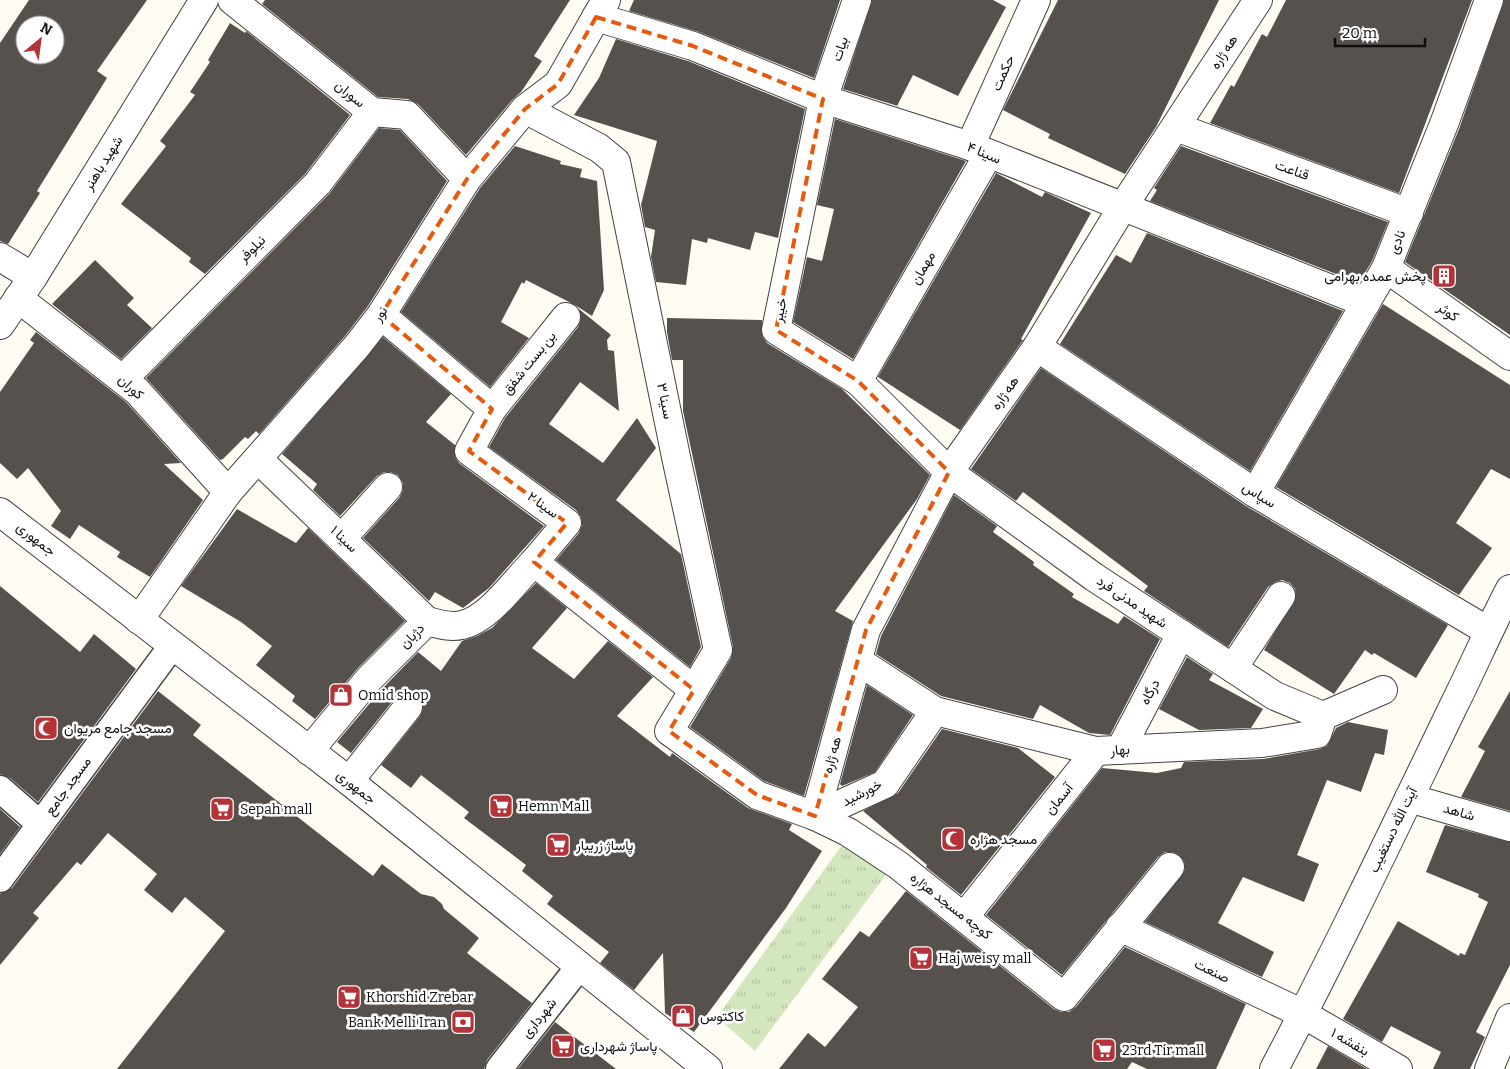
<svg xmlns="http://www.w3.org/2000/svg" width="1510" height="1069" font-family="Bitter,Vazirmatn,serif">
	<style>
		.park { fill: url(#park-tufts) }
		.building { fill: #57514d; fill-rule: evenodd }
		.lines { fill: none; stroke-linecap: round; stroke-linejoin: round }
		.pedestrian-casing { stroke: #424242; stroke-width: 29 }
		.minor-casing { stroke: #424242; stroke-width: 30 }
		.tertiary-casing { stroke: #424242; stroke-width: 30 }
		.pedestrian { stroke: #fff; stroke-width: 26 }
		.minor { stroke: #fff; stroke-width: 28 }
		.tertiary { stroke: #fff; stroke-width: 28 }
		.marked { fill: none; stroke: #e8590c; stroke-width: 4; stroke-dasharray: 10 6; stroke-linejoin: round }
		.labels { text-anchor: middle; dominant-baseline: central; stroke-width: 5; stroke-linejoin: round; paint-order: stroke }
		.street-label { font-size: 14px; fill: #0f0f0f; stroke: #fff }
		.poi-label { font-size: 14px; fill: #0f0f0f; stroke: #fff; text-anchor: start }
	</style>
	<defs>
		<pattern id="park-tufts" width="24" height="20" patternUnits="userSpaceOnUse" patternTransform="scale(1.25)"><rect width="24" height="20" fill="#d3e6be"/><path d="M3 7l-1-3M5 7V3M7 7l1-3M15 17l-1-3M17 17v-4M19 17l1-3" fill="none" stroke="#b4c4a2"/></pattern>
	</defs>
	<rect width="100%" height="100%" fill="#fefcf3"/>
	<!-- park -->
	<polygon class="park" points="848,837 891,868 755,1051 717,1017"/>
	<!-- building -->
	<g class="building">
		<path d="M29 0H147L97 71 107 78 37 191 40 193 8 244 0 241V43ZM25 25H55V55H25Z"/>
		<polygon points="265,0 570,0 534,56 542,61 521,92 513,99 466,155 418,104 408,99 378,97 262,4"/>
		<polygon points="634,0 840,0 814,78 699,32 629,11"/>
		<polygon points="872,0 993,0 1006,7 958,96 913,75 897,106 901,107 843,89"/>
		<polygon points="1058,0 1219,0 1156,127 1125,174 1048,138 1050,134 1003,110"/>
		<polygon points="1286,0 1472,0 1399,193 1210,123 1231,85 1234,87 1262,34 1267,37"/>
		<polygon points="1504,0 1510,0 1510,335 1405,262 1459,129"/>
		<polygon points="230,23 245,33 246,31 350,115 306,173 205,274 189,262 191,258 121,204 166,146 160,141 195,95 190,92 210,62 208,60"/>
		<polygon points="616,39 688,61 805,109 778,238 755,232 750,250 708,238 707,243 692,239 686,285 656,282 651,257 655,230 645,227 641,205 657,141 574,115 599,78"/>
		<polygon points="835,119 966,161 853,359 793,322 807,257 822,261 834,209 817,205"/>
		<polygon points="379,128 400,130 447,181 368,306 345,336 259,434 256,431 248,439 245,437 223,459 220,460 146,378 329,194"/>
		<polygon points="515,146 561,161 560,164 582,169 580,177 597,181 604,290 592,316 575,305 526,280 524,284 522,282 501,322 529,338 490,387 401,312 480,188"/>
		<polygon points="1181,146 1388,222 1372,261 1359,283 1150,201 1157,190 1154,188"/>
		<polygon points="996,173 1042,197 1045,192 1091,213 1021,339 1023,340 960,430 878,377"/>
		<polygon points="1147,233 1343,311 1250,471 1060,344 1116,255 1131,263"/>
		<polygon points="95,260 134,298 127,305 152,328 121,359 52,304"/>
		<polygon points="1383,304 1510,385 1510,479 1491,469 1456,523 1492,548 1459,595 1276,487"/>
		<polygon points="579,309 611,335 607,340 608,350 614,351 619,411 580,382 549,424 603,463 637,418 656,448 616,500 681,554 701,647 690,667 556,560 579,533 582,525 581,517 576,510 489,447 505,418 578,327 581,319"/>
		<polygon points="667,318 762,320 762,336 767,343 842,389 930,475 917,499 835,611 853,621 804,796 764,781 690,727 731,658 733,647 683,411 683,360 672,360 667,332"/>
		<polygon points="36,332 126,402 181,463 164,464 203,500 150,577 117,557 120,552 79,525 70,539 51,526 61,511 28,468 17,479 0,463 0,392 34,343 30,340"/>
		<polygon points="383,337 451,394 426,422 455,445 455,457 459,463 544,526 489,588 463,608 435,592 429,601 363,538 400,497 403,490 403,483 398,475 391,472 384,472 377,476 340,516 313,490 317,484 282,454"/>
		<polygon points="1041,368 1246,506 1448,625 1416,678 1374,653 1372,655 1365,650 1334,694 1264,650 1296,597 1295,589 1290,583 1282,580 1275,582 1268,587 1228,647 1144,591 1148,586 1023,492 1016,501 971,469"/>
		<polygon points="954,495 997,526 993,532 1034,562 1033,565 1074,594 1072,597 1118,624 1124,616 1160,639 1110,735 1089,733 1040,705 1033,719 941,696 876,654 881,636"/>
		<polygon points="237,509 296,543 308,528 405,621 358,668 315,719 292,701 295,696 256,665 272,646 241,622 181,586"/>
		<polygon points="536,583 567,608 532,648 574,679 608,641 653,677 617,716 670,757 672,753 748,808 792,824 789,830 822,851 786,908 694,1032 665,1013 663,953 634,990 600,963 609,952 547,904 553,896 522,871 526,865 464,818 469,812 421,775 411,788 381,765 420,716 423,709 423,702 417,695 410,692 403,692 396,697 351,753 337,742 381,690 418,652 441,671 462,641 477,636 492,628"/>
		<polygon points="0,586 80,652 94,634 136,669 38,802 10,778 0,774"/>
		<polygon points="1187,657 1213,674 1209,680 1263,709 1251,728 1199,730 1159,709"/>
		<polygon points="867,685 913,715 875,772 842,786 840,784"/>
		<polygon points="158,691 201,725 193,735 373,876 382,864 421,894 434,897 442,904 444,909 479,938 467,953 532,1003 487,1060 484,1069 117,1069 225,931 185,897 172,913 144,890 157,874 108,833 81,865 77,862 33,913 39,918 0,965 0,894 12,888"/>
		<polygon points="1510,691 1510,811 1461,797 1485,751 1478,747"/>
		<polygon points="1348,722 1388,730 1384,755 1375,753 1361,792 1327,780 1297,855 1319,864 1304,902 1243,877 1218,923 1274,952 1262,977 1145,922 1185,870 1184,861 1179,855 1173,852 1165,852 1158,857 1062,975 986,915 1102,768 1157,773 1181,768 1184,762 1263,759 1320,749 1327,746 1336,728"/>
		<polygon points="942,729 1018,748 1055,777 961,895 926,867 927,865 863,811 898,793"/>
		<polygon points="0,809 20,827 0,854"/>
		<polygon points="1445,825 1510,842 1510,965 1476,1032 1485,1037 1470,1069 1433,1069 1441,1052 1391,1026 1382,1042 1343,1019 1398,921 1459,956 1460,953 1465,955 1488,902 1478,897 1479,894 1426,872"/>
		<polygon points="906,891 1054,1009 1061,1012 1069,1012 1076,1007 1125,947 1246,1004 1216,1069 1147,1069 1132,1062 1127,1069 779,1069 808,1033 825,1047 858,1007 822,979 860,931 869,937"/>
		<polygon points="555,1022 616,1069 518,1069"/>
		<polygon points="1328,1046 1367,1069 1316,1069"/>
	</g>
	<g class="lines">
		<!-- pedestrian casing -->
		<g class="pedestrian-casing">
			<g id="pedestrian">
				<polyline points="0,789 40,824"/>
				<polyline points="0,879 172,646"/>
				<polyline points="499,1069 579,967"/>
			</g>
		</g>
		<!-- minor casing -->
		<g class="minor-casing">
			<g id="minor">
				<polyline points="232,0 372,112 407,115 467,179"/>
				<polyline points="857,0 823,99 776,330 858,381 949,472 1094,577 1275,696 1323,716"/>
				<polyline points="596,17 693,46 823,99 970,146 1366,303"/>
				<polyline points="525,109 599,148 616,162 676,457 718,650 669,731 757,795 815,816 848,832 898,865 1064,997 1170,867"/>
				<polyline points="1176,127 1409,213"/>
				<polyline points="970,146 1036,0"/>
				<polyline points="0,257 33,277"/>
				<polyline points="1386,268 1510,356"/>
				<polyline points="18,298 137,391 228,492"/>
				<polyline points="381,315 492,409 469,451 567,523 534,562 694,690"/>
				<polyline points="1037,347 1255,493 1488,631"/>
				<polyline points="123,379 318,183 372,112"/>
				<polyline points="858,381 988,155"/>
				<polyline points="492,409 566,317"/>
				<polyline points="259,460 427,621"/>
				<polyline points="1255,493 1386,268 1444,124 1489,0"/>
				<polyline points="342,538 388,487"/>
				<polyline points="139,620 228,492 357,346 381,315 467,179 525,109 558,84 606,0"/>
				<polyline points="858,661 935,711 1096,751 1262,743 1317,734 1323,716 1383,690"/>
				<polyline points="1233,668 1281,596"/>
				<polyline points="1120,750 1181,634"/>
				<path d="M309 751 369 679 427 621C438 624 450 628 462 625 489 619 514 582 534 562"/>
				<polyline points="349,781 408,707"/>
				<polyline points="1409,798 1510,827"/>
				<polyline points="815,816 866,630 949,472 1037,347 1122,208 1258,0"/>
				<polyline points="815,816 885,784 935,711"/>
				<polyline points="965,916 1096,751"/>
				<polyline points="1120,927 1303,1014 1398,1069"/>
				<polyline points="1489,1069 1510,1018"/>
			</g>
		</g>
		<!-- tertiary casing -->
		<g class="tertiary-casing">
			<g id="tertiary">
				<polyline points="0,325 33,277 204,0"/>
				<polyline points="0,512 349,781 708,1069"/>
				<path d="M1274 1069C1337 950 1395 827 1454 705 1473 667 1490 627 1510 589"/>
			</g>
		</g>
		<!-- pedestrian -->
		<use href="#pedestrian" class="pedestrian"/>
		<!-- minor -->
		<use href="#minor" class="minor"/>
		<!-- tertiary -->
		<use href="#tertiary" class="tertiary"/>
	</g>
	<!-- marked area -->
	<path class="marked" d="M596 17 693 46 823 99 776 330 858 381 949 472 866 630 815 816 757 795 669 731 694 690 534 562 567 523 469 451 492 409 381 315 467 179 525 109 558 84Z"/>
	<!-- icons -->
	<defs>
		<g id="building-square" transform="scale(1.25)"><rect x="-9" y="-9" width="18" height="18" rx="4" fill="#b43338" stroke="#fff"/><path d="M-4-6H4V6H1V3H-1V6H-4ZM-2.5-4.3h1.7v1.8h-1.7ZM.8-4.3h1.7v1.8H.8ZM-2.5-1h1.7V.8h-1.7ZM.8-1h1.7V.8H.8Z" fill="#fff"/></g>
		<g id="shop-square" transform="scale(1.25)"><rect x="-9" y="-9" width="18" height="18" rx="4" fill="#b43338" stroke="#fff"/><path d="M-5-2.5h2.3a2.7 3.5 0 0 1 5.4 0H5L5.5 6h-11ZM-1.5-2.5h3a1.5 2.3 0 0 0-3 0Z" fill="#fff"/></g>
		<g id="mosque-square" transform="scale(1.25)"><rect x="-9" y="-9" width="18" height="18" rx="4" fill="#b43338" stroke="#fff"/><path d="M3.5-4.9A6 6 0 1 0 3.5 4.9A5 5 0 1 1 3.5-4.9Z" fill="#fff"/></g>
		<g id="supermarket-square" transform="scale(1.25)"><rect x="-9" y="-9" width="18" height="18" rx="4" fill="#b43338" stroke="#fff"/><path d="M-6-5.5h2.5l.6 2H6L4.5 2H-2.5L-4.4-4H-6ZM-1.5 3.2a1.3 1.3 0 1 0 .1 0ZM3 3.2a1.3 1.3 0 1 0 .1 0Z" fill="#fff"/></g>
		<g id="bank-square" transform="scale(1.25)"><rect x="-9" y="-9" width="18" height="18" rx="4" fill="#b43338" stroke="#fff"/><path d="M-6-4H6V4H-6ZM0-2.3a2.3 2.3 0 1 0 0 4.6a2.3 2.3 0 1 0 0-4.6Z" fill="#fff"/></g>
	</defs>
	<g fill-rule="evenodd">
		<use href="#building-square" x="1444" y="276"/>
		<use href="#shop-square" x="341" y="695"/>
		<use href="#mosque-square" x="46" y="728"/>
		<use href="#supermarket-square" x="501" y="806"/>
		<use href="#supermarket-square" x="222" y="809"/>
		<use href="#mosque-square" x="953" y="839"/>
		<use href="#supermarket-square" x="558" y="845"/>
		<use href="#supermarket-square" x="921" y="958"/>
		<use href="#supermarket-square" x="349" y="997"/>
		<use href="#shop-square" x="683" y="1016"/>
		<use href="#bank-square" x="463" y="1022"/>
		<use href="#supermarket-square" x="563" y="1046"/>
		<use href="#supermarket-square" x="1104" y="1050"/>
	</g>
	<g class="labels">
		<!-- street labels -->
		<g class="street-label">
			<text transform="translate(840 49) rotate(-71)">بیات</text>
			<text transform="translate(1224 52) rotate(-57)">هه ژاره</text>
			<text transform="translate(1003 73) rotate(-66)">حکمت</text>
			<text transform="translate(350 94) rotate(39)">سوران</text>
			<text transform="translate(984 153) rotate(23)">سینا ۴</text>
			<text transform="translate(103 163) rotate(-58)">شهید باهنر</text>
			<text transform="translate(1292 170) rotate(20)">قناعت</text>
			<text transform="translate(1397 242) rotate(-68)">نادی</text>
			<text transform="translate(252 249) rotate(-45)">نیلوفر</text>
			<text transform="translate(923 268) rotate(-60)">مهمان</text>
			<text transform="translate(780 310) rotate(-79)">خیبر</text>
			<text transform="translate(1448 312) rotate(35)">کوثر</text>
			<text transform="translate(380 314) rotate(-56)">نور</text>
			<text transform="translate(529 363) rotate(-51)">بن بست شفق</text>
			<text transform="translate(131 387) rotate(43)">کوران</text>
			<text transform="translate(1005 393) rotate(-55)">هه ژاره</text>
			<text transform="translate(665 401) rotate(79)">سینا ۳</text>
			<text transform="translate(1259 495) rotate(32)">سپاس</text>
			<text transform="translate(543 505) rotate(36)">سینا ۲</text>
			<text transform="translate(36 539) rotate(38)">جمهوری</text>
			<text transform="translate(344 539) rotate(44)">سینا ۱</text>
			<text transform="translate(1132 602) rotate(34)">شهید مدنی فرد</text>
			<text transform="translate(412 636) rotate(-46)">دژبان</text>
			<text transform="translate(1150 692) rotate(-62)">درگاه</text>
			<text transform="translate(1120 750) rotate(-4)">بهار</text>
			<text transform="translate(832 755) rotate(-75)">هه ژاره</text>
			<text transform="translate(68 786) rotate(-54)">مسجد جامع</text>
			<text transform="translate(356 787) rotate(38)">جمهوری</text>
			<text transform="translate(862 793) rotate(-27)">خورشید</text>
			<text transform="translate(1059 799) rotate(-51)">آسمان</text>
			<text transform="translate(1459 812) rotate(16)">شاهد</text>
			<text transform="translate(1393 830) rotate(-64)">آیت الله دستغیب</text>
			<text transform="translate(951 906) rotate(38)">کوچه مسجد هژاره</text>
			<text transform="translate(1212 971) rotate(26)">صنعت</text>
			<text transform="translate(539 1018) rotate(-51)">شهرداری</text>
			<text transform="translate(1350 1042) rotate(30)">بنفشه ۱</text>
		</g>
		<!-- poi labels -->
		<g class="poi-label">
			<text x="1426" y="276" text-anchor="end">پخش عمده بهرامی</text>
			<text x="358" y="695">Omid shop</text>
			<text x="64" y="728">مسجد جامع مریوان</text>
			<text x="518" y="806">Hemn Mall</text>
			<text x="240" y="809">Sepah mall</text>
			<text x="970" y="839">مسجد هژاره</text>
			<text x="576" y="845">پاساژ زریبار</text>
			<text x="938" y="958">Haj weisy mall</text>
			<text x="366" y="997">Khorshid Zrebar</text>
			<text x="700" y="1016">کاکتوس</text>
			<text x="446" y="1022" text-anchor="end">Bank Melli Iran</text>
			<text x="580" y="1046">پاساژ شهرداری</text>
			<text x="1122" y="1050">23rd Tir mall</text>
		</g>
	</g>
	<!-- north arrow -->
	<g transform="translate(40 40) rotate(29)"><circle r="24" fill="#ffffff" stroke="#9f9f9f"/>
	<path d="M0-4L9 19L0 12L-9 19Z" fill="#b43338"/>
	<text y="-8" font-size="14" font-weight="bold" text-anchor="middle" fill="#0f0f0f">N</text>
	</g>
	<!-- scale -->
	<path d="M1335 38v8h90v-8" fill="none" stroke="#0f0f0f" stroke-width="2.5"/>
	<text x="1342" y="38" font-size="15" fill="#0f0f0f" stroke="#ffffff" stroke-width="4" paint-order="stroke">20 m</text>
</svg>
